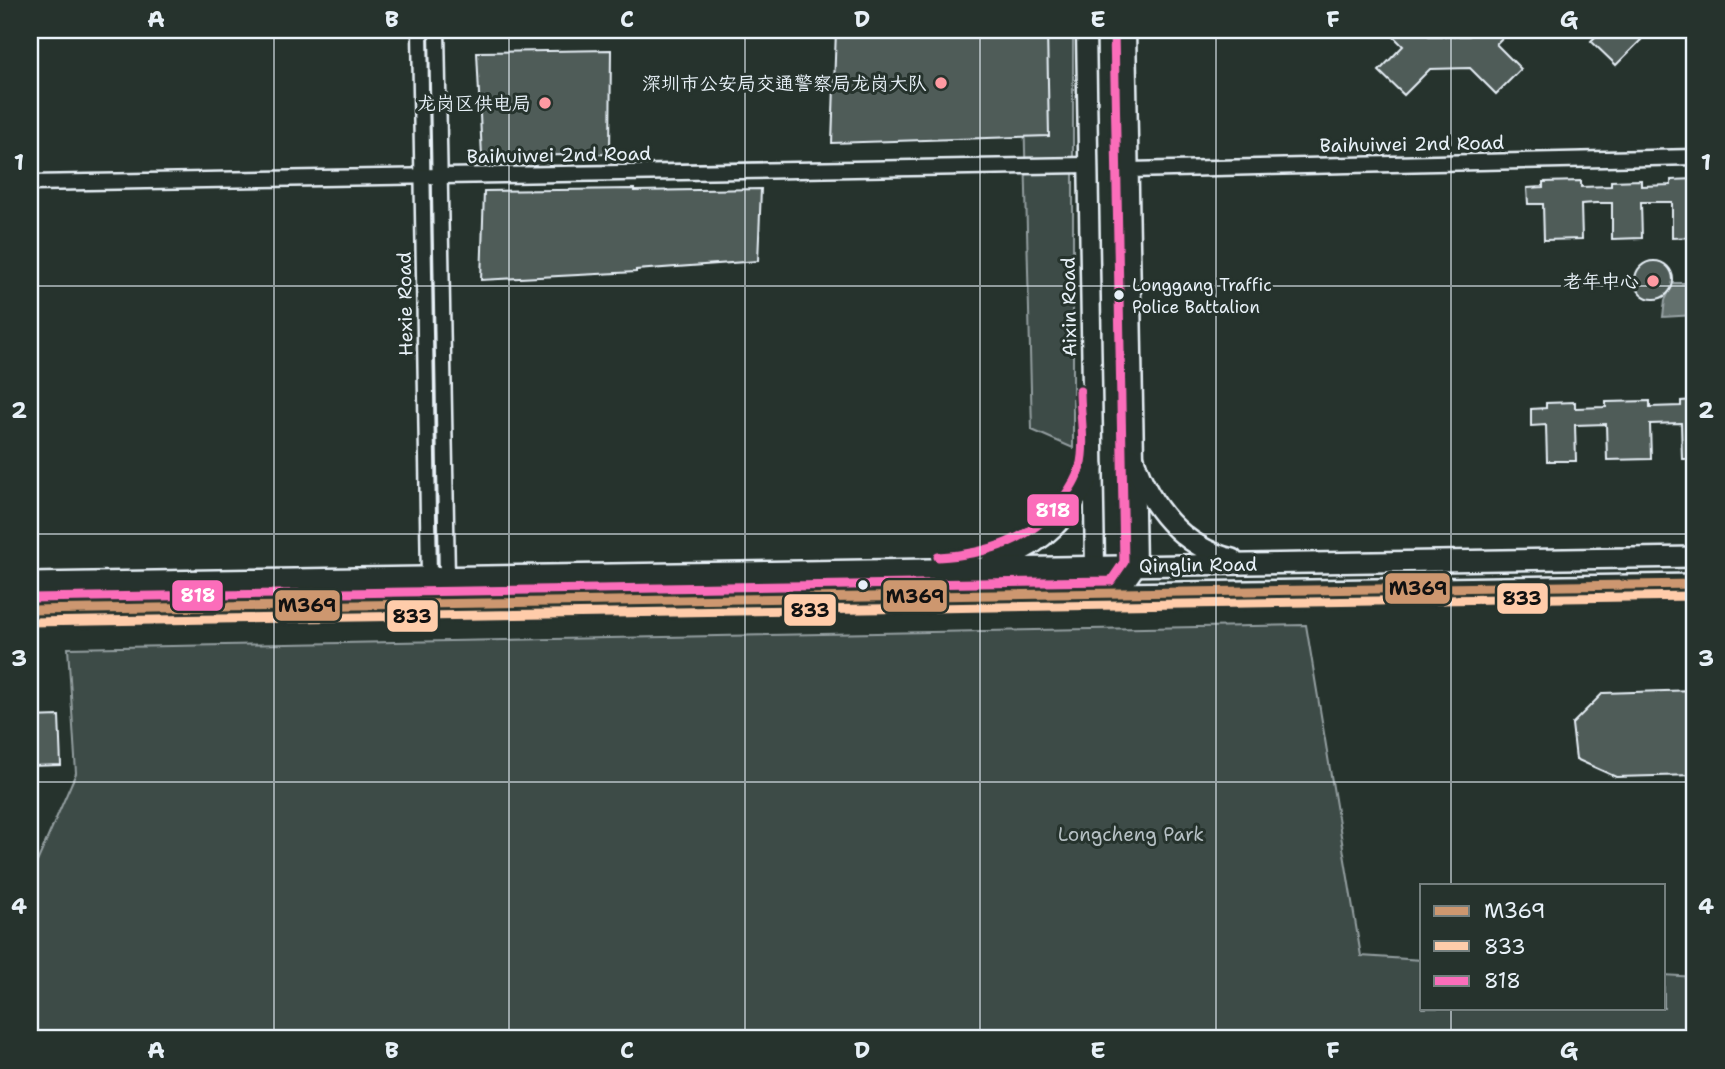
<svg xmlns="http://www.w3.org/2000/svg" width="1725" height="1069" font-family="'Shantell Sans','LXGW WenKai TC',sans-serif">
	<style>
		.green { fill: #3e4b47; stroke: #939ea0; stroke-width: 2 }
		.water { fill: #636f6d; stroke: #98a3a5; stroke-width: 2 }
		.building { fill: #505c59; stroke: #e8f1f8; stroke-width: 2 }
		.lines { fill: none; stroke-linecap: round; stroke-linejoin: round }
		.minor-casing { stroke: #e8f1f8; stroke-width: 19 }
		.tertiary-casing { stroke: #e8f1f8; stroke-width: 23 }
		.secondary-casing { stroke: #e8f1f8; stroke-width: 24 }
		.minor { stroke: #26332d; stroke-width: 14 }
		.tertiary { stroke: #26332d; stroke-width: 18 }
		.secondary { stroke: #26332d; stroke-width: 19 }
		.bus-1-casing { stroke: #26332d; stroke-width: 14 }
		.bus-2-casing { stroke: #26332d; stroke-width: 14 }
		.bus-3-casing { stroke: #26332d; stroke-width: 14 }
		.bus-1 { stroke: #cd976f; stroke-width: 9 }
		.bus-2 { stroke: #fca; stroke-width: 9 }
		.bus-3 { stroke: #fb6dba; stroke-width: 9 }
		.grid { fill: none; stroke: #e8f1f8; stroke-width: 2; stroke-opacity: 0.55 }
		.poi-dot { fill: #ff9aa2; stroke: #26332d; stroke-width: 2.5 }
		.bus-dot { fill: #e8f1f8; stroke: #26332d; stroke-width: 2.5 }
		.labels { text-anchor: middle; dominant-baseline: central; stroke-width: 6; stroke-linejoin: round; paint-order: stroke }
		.bus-label { font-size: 17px; fill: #e8f1f8; stroke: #26332d; text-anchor: start }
		.poi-label { font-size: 19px; fill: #e8f1f8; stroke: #26332d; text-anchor: end }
		.street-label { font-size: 19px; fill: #e8f1f8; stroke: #26332d }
		.park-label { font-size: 19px; fill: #b5bfc3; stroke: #26332d }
		.line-badge { stroke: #26332d; stroke-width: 2.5 }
		.badge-label { font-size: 19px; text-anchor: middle; font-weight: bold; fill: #fff }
		.pale-badge-label { font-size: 19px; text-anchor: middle; font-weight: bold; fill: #111 }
		.neatline { fill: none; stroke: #e8f1f8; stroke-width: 2.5 }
		.grid-label { font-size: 23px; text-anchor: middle; font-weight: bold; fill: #e8f1f8 }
	</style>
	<rect width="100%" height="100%" fill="#26332d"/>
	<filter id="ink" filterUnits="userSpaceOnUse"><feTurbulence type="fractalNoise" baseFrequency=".0143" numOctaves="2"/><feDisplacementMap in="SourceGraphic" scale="14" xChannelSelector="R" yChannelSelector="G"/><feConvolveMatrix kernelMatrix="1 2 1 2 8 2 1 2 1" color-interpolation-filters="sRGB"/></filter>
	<g filter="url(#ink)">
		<!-- green -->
		<g class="green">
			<polygon points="1022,30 1073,30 1073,448 1032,430"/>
			<polygon points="1306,625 1361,956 1422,960 1422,1008 1664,1008 1664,975 1695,977 1695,1039 30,1039 30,878 76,773 68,648"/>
		</g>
		<!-- water -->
		<polygon class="water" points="1673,283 1695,283 1695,315 1663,317 1665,300"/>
		<!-- building -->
		<g class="building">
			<polygon points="836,30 1047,30 1049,136 832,143"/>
			<polygon points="1387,30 1422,30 1429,36 1469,36 1475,30 1510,30 1496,44 1521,69 1496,94 1470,68 1430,69 1404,95 1379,71 1403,46"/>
			<polygon points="1602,30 1630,30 1641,40 1616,65 1591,41"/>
			<polygon points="611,50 610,154 482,157 477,52"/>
			<polygon points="1695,179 1695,237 1672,238 1672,202 1641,202 1642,238 1612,239 1612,203 1596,203 1581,204 1582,239 1544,240 1543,204 1528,204 1527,188 1543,187 1543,182 1581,181 1581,187 1611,186 1611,181 1641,180 1641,186 1671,185 1671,180"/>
			<polygon points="634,189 634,191 761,189 758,261 636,270 636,272 481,280 484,191"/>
			<circle cx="1654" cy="280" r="19"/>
			<polygon points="1695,400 1695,459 1682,459 1681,423 1650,424 1651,459 1607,460 1606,424 1575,425 1576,461 1547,461 1546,425 1531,426 1531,409 1546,408 1546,403 1575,402 1575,408 1606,407 1606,402 1650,401 1650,407 1681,406 1681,401"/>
			<polygon points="1695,690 1695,775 1616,777 1576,759 1572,724 1603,693"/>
			<polygon points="59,716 61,765 30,766 30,717"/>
		</g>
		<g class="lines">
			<!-- minor casing -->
			<g class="minor-casing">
				<g id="minor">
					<polyline points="420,30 429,577"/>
					<polyline points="437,30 447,577"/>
					<polyline points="1129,170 1695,157"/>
					<polyline points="30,183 1088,165"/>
				</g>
			</g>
			<!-- tertiary casing -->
			<g class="tertiary-casing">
				<polyline id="tertiary" points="1086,30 1095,566 1117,593 1136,566 1126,30"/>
			</g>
			<!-- secondary casing -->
			<g class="secondary-casing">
				<g id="secondary">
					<path d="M1134 459C1149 506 1182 547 1232 559"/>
					<path d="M991 563C1041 549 1074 513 1093 467"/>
					<polyline points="30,583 1695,557"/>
					<polyline points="30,610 1695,584"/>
				</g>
			</g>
			<!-- minor -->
			<use href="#minor" class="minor"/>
			<!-- tertiary -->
			<use href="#tertiary" class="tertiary"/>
			<!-- secondary -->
			<use href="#secondary" class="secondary"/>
			<!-- bus-1 casing -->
			<g class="bus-1-casing">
				<polyline id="bus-1" points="30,610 1695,584"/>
			</g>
			<!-- bus-2 casing -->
			<g class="bus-2-casing">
				<polyline id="bus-2" points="30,622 1695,596"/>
			</g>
			<!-- bus-3 casing -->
			<g class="bus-3-casing">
				<g id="bus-3">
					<path d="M938 557C987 554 1031 541 1062 500 1069 490 1077 479 1080 467 1086 444 1080 415 1080 391"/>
					<polyline points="30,598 1111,581 1124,562 1114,30"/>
				</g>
			</g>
			<!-- bus-1 -->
			<use href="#bus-1" class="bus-1"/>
			<!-- bus-2 -->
			<use href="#bus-2" class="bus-2"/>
			<!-- bus-3 -->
			<use href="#bus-3" class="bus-3"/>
		</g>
	</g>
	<!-- grid -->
	<path class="grid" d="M274 30V1039M509 30V1039M745 30V1039M980 30V1039M1216 30V1039M1451 30V885M30 286H1695M30 534H1695M30 782H1695M1451 1008V1039"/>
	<!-- markers -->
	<g class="poi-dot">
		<circle cx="941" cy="83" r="7"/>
		<circle cx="545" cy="103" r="7"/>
		<circle cx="1653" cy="281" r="7"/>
	</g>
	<g class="bus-dot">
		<circle cx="1119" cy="295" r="6"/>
		<circle cx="863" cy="585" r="6"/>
	</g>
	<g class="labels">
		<!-- bus labels -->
		<g class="bus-label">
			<text x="1132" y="285">Longgang Traffic<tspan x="1132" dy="22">Police Battalion</tspan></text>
		</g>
		<!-- poi labels -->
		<g class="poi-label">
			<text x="927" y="83">深圳市公安局交通警察局龙岗大队</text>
			<text x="531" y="103">龙岗区供电局</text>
			<text x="1639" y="281">老年中心</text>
		</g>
		<!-- street labels -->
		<g class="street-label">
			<text transform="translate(1412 144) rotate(-1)">Baihuiwei 2nd Road</text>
			<text transform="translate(559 155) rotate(-1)">Baihuiwei 2nd Road</text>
			<text transform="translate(405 304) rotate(-91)">Hexie Road</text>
			<text transform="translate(1069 307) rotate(-91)">Aixin Road</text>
			<text transform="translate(1198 565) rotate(-1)">Qinglin Road</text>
		</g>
		<!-- park labels -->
		<g class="park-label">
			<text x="1131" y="834">Longcheng Park</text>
		</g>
	</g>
	<g class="line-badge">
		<rect x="1026" y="493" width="54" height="34" rx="7" fill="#fb6dba"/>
		<rect x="1384" y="572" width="67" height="33" rx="7" fill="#cd976f"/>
		<rect x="171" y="579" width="53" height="33" rx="7" fill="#fb6dba"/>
		<rect x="882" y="579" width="66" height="34" rx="7" fill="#cd976f"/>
		<rect x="1496" y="582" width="53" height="33" rx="7" fill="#fca"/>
		<rect x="274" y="589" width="67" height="33" rx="7" fill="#cd976f"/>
		<rect x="783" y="593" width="54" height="34" rx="7" fill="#fca"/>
		<rect x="386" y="599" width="53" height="34" rx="7" fill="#fca"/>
	</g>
	<g class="badge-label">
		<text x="1053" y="517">818</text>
		<text x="198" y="602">818</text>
	</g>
	<g class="pale-badge-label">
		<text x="1418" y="595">M369</text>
		<text x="915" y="603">M369</text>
		<text x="1522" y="605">833</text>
		<text x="307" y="612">M369</text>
		<text x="810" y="617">833</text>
		<text x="412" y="623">833</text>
	</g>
	<!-- margin -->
	<rect width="1725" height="1069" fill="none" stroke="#26332d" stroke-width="77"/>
	<!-- legend -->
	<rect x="1420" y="884" width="245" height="126" fill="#26332d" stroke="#747f7e" stroke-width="2"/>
	<rect x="1434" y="906" width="35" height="10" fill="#cd976f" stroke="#747f7e" stroke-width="2"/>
	<text x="1484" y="918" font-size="21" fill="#e8f1f8">M369</text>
	<rect x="1434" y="941" width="35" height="10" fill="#ffccaa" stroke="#747f7e" stroke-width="2"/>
	<text x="1484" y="954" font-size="21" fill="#e8f1f8">833</text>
	<rect x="1434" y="976" width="35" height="10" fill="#fb6dba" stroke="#747f7e" stroke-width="2"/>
	<text x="1484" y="988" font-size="21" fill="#e8f1f8">818</text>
	<rect x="38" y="38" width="1648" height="992" class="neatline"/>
	<g class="grid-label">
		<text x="156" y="27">A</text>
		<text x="392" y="27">B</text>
		<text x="627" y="27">C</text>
		<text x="862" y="27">D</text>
		<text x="1098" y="27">E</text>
		<text x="1333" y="27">F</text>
		<text x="1569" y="27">G</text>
		<text x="19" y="170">1</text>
		<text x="1706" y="170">1</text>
		<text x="19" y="418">2</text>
		<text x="1706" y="418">2</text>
		<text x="19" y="666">3</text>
		<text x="1706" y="666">3</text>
		<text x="19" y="914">4</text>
		<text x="1706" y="914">4</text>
		<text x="156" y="1058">A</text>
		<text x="392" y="1058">B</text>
		<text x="627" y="1058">C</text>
		<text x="862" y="1058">D</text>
		<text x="1098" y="1058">E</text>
		<text x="1333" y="1058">F</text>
		<text x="1569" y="1058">G</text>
	</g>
</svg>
